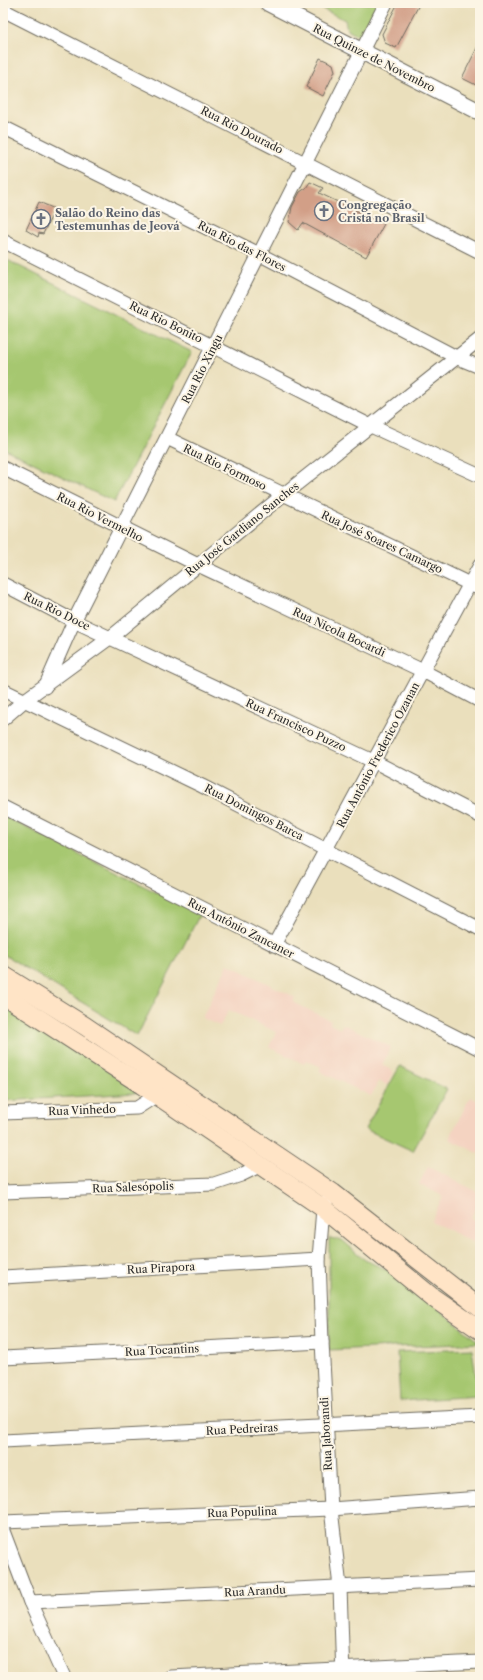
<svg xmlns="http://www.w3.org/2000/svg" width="483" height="1680" font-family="'Libre Caslon Text',serif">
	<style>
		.built { fill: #f4d3c1 }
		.green { fill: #a6c770; stroke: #68794e }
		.building { fill: #d29f87 }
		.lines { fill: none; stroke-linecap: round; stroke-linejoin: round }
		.minor-casing { stroke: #6e6a5e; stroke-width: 15 }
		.tertiary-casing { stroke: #6e6a5e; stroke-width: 18 }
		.secondary-casing { stroke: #6e6a5e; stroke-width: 20 }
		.minor { stroke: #fff; stroke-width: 13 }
		.tertiary { stroke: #fff; stroke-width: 16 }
		.secondary { stroke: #ffe4c6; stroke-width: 18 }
		.rail { stroke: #2b2b2b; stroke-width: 3 }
		.labels { text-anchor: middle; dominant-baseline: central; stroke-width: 4; stroke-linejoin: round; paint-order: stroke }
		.street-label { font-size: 11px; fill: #2b2b2b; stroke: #fcf5e5 }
		.worship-label { font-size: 11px; font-weight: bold; fill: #5b616d; stroke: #fcf5e5; text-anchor: start }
	</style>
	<rect width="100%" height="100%" fill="#fcf5e5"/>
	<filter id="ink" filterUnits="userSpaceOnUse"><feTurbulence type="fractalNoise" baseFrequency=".025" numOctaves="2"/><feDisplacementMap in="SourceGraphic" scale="8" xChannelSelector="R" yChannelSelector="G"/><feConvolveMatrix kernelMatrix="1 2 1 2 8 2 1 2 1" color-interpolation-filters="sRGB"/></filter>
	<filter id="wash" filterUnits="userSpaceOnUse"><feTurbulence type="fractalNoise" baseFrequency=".012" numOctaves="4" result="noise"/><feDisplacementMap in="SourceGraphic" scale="16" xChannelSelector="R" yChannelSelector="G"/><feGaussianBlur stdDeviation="0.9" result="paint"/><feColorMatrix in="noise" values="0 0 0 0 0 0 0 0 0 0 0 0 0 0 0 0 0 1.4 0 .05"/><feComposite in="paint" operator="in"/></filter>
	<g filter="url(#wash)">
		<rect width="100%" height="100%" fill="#eadfbc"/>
		<!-- built -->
		<g class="built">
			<polygon points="228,964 295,997 293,1002 331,1021 330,1024 340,1029 343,1024 391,1047 382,1065 393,1071 387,1085 379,1081 371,1096 319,1071 321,1067 306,1060 304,1064 269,1047 276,1032 229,1010 220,1026 202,1018"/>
			<polygon points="470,1097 480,1102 480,1154 449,1139"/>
			<polygon points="428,1167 480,1193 480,1199 471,1218 480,1222 480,1246 431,1221 443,1196 419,1184"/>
		</g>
		<!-- green -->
		<g class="green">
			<polygon points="295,3 380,3 364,38 347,29 345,20 310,3 300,5"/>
			<polygon points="3,258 192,352 114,502 3,448"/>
			<polygon points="3,816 200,914 137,1036 3,954"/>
			<polygon points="3,1002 136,1087 135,1093 3,1101"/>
			<polygon points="400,1066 447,1089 413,1151 365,1129"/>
			<polygon points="329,1238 342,1240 365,1260 394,1273 480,1343 329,1350"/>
			<polygon points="472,1349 479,1396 400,1401 397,1352"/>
		</g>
		<g id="blocks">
			<!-- building -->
			<g class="building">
				<polygon points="398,3 420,3 396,48 385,43 382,34"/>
				<polygon points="480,42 480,77 476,85 462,78"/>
				<polygon points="320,58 333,64 335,71 323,96 306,87"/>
				<polygon points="310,182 323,188 319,193 384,224 366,257 303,223 298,230 289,222 292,207 300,192 306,188"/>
				<polygon points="39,202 55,209 43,234 39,233 38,237 26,230"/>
			</g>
		</g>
	</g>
	<g filter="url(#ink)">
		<use href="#blocks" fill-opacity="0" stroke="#6e6a5e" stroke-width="1"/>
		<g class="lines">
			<!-- minor casing -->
			<g class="minor-casing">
				<g id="minor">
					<polyline points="3,10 480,252"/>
					<polyline points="3,127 259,254 458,358 480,367"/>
					<polyline points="3,241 371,426 480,476"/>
					<polyline points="167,438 480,589"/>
					<polyline points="3,468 198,565 423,671 480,701"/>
					<polyline points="3,584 74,621 375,762 480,816"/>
					<polyline points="45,687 74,621 386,3"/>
					<polyline points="3,690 202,786 480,929"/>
					<polyline points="3,719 25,700 111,637 283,495 480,339"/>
					<polyline points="3,807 480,1049"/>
					<polyline points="274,945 480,565"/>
					<polyline points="3,1113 137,1108 157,1095"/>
					<polyline points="3,1192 214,1184 241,1175 259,1166"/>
					<polyline points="326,1202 323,1208 319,1259 322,1342 331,1509 340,1587 343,1677"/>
					<polyline points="3,1277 319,1259"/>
					<polyline points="3,1358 322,1342"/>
					<polyline points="3,1441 480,1417"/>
					<polyline points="3,1522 331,1509 480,1498"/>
					<polyline points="3,1531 30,1602 64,1677"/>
					<polyline points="30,1602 480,1580"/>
					<polyline points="171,1677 480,1662"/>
				</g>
			</g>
			<!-- tertiary casing -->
			<g class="tertiary-casing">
				<polyline id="tertiary" points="268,3 480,112"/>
			</g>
			<!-- secondary casing -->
			<g class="secondary-casing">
				<g id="secondary">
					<polyline points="3,975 85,1026 333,1193 480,1308"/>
					<polyline points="3,995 142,1085 323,1208 432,1297 480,1330"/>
				</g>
			</g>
			<!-- minor -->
			<use href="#minor" class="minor"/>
			<!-- tertiary -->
			<use href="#tertiary" class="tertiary"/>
			<!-- secondary -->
			<use href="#secondary" class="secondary"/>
			<!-- rail -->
			<polyline class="rail" points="3,1675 4,1677"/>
		</g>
	</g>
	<!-- icons -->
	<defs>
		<g id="church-ring" transform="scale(1)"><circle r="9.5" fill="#fcf5e5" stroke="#6b7280" stroke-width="1.5"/><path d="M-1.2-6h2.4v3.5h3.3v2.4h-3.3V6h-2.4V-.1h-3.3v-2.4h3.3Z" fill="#6b7280"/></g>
	</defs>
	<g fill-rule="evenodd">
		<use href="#church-ring" x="324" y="211"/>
		<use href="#church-ring" x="41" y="219"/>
	</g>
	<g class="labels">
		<!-- street labels -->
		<g class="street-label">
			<text transform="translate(374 58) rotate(27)">Rua Quinze de Novembro</text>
			<text transform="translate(242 130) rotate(27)">Rua Rio Dourado</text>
			<text transform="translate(242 246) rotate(27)">Rua Rio das Flores</text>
			<text transform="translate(166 322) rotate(26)">Rua Rio Bonito</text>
			<text transform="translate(202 369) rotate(-63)">Rua Rio Xingu</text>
			<text transform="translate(225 467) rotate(26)">Rua Rio Formoso</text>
			<text transform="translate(100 517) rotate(27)">Rua Rio Vermelho</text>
			<text transform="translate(242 529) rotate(-39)">Rua José Gardiano Sanches</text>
			<text transform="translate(382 542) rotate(25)">Rua José Soares Camargo</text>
			<text transform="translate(57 611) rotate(26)">Rua Rio Doce</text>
			<text transform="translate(339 632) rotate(25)">Rua Nicola Bocardi</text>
			<text transform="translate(296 725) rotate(25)">Rua Francisco Puzzo</text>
			<text transform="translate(378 755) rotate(-62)">Rua Antônio Frederico Ozanan</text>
			<text transform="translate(254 812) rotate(27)">Rua Domingos Barca</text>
			<text transform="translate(241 928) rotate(27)">Rua Antônio Zancaner</text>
			<text transform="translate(82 1110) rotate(-2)">Rua Vinhedo</text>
			<text transform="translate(133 1187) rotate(-2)">Rua Salesópolis</text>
			<text transform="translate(161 1268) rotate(-3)">Rua Pirapora</text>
			<text transform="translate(162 1350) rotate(-3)">Rua Tocantins</text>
			<text transform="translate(242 1429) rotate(-3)">Rua Pedreiras</text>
			<text transform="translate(326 1434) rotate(-93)">Rua Jaborandi</text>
			<text transform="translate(242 1512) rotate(-2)">Rua Populina</text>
			<text transform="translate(255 1591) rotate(-3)">Rua Arandu</text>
		</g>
		<!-- worship labels -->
		<g class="worship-label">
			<text x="338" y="205">Congregação<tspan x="338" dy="13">Cristã no Brasil</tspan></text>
			<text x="55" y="213">Salão do Reino das<tspan x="55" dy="13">Testemunhas de Jeová</tspan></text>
		</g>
	</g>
	<!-- margin -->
	<rect width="483" height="1680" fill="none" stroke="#fcf5e5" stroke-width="16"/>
</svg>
